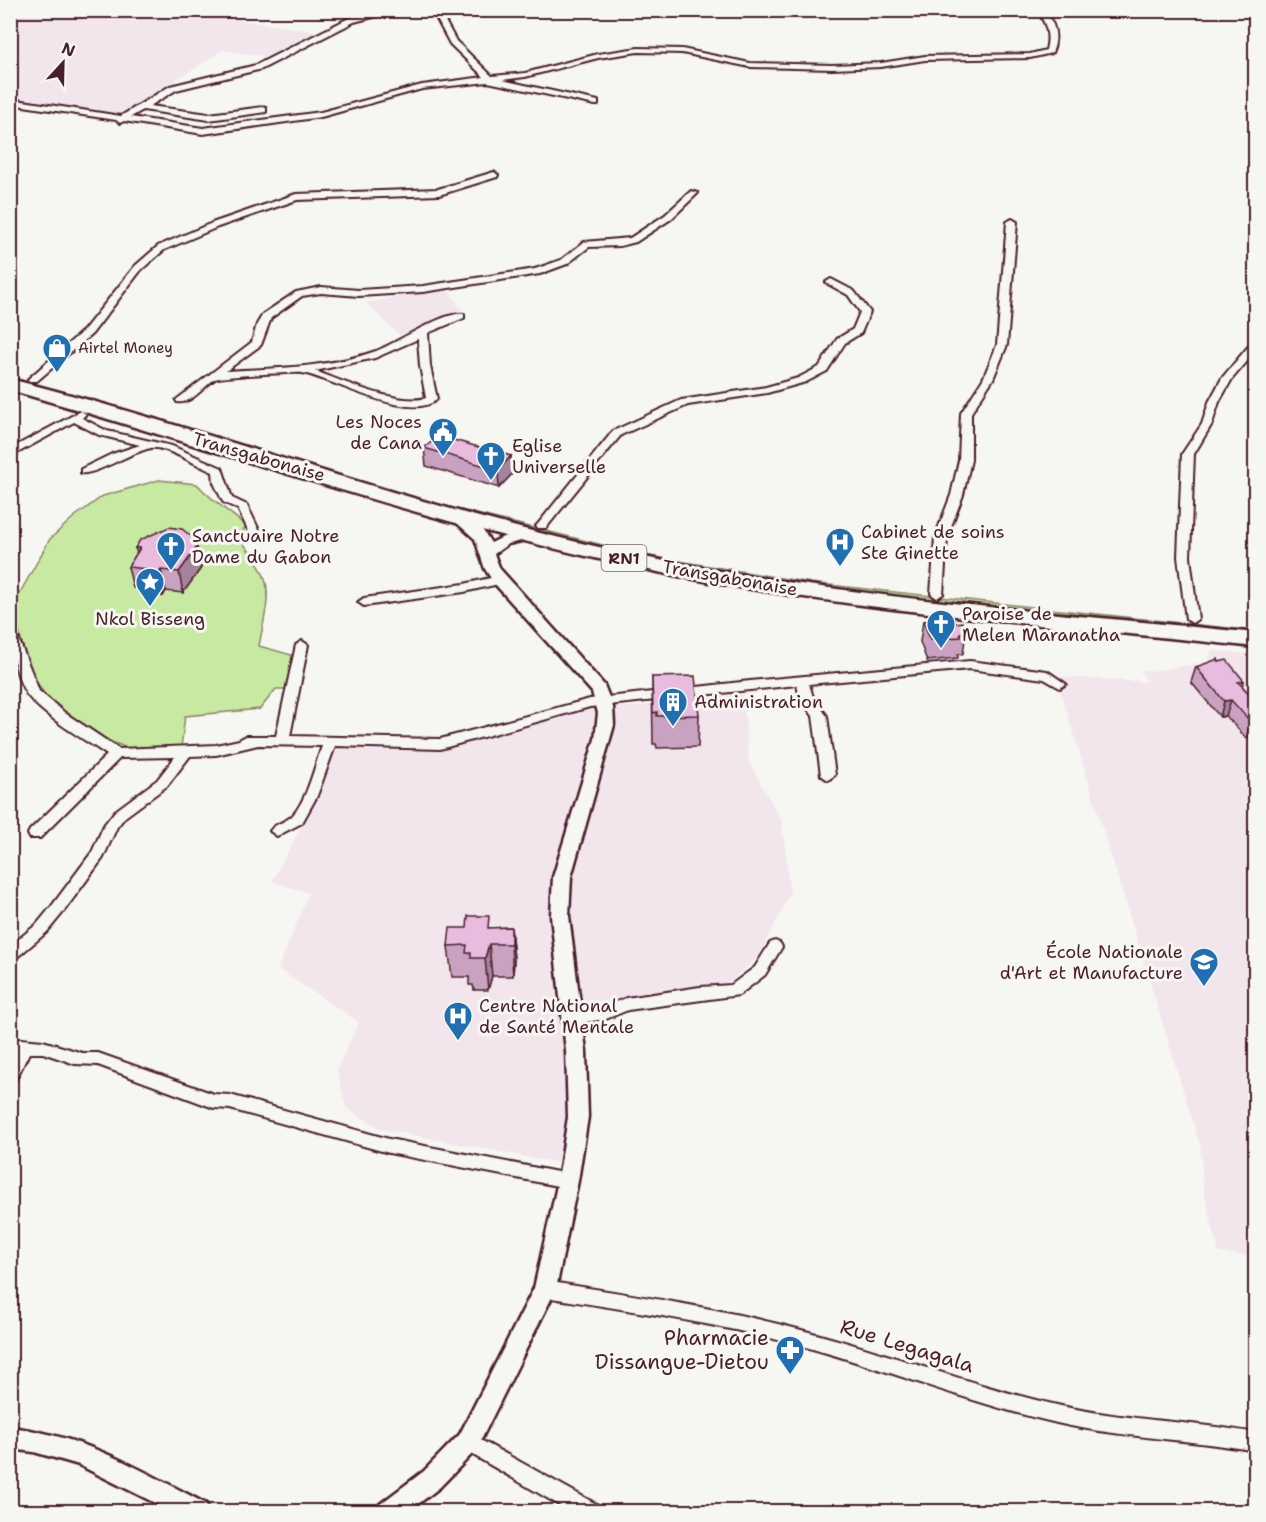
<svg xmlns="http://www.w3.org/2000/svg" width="1266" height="1522" font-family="'Shantell Sans',sans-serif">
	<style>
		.built { fill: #f2e5ec }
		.green { fill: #c8e9a2; stroke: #898466; stroke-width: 1.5 }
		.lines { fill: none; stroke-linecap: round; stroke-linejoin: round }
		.minor-casing { stroke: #4a1f2b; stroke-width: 4 }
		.tertiary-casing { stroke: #4a1f2b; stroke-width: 5 }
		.trunk-casing { stroke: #4a1f2b; stroke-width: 5 }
		.minor { fill: #f6f6f2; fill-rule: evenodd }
		.tertiary { fill: #f6f6f2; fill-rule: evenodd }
		.trunk { fill: #f6f6f2; fill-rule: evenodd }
		.wall { fill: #c8a2c0; stroke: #4a1f2b; stroke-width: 1.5 }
		.shaded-wall { fill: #a3849c; stroke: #4a1f2b; stroke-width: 1.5 }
		.building { fill: #e9bcdf; stroke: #4a1f2b; stroke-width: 1.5 }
		.labels { text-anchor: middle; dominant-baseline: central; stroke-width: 6; stroke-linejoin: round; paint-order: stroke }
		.far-poi-label { font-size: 15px; fill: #4a1f2b; stroke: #f6f6f2; text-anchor: start }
		.shield { fill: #f6f6f2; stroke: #7e6067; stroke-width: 1.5 }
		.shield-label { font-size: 16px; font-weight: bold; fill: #4a1f2b }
		.poi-label { font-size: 18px; fill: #4a1f2b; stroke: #f6f6f2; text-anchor: start }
		.street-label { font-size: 18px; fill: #4a1f2b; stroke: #f6f6f2 }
		.near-poi-label { font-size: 21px; fill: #4a1f2b; stroke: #f6f6f2; text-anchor: end }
		.near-street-label { font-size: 21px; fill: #4a1f2b; stroke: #f6f6f2 }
	</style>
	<rect width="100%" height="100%" fill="#f6f6f2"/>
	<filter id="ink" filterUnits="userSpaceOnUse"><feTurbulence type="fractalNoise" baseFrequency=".0167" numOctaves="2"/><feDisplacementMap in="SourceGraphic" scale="12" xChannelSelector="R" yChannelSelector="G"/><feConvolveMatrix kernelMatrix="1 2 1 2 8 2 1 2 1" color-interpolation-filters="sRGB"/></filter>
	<g filter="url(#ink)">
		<!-- built -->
		<g class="built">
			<polygon points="11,11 180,11 323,33 276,58 223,50 116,118 11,99"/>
			<polygon points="446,288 462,310 400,336 366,303"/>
			<polygon points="1212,650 1255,655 1255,1256 1219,1253 1203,1188 1201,1148 1059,686 1062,677 1148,682 1140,671 1153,671 1207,662"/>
			<polygon points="743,694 749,763 782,822 790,894 758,957 730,982 583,1005 578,963 555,957 560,1011 569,1061 571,1100 559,1163 382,1129 346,1108 337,1069 359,1022 278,969 309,893 272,881 318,796 335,749 441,751 594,707 629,707"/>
		</g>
		<!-- green -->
		<g class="green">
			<path d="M10 377 457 509 643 555 811 583 1255 631V635C1050 614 841 601 639 558 427 512 219 442 11 380Z"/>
			<path d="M159 480 197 484C212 501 229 511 246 526L239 538C277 583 269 592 259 646L295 656 286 689H276L260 709 185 716 181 747 127 748 102 738 51 704 30 672 12 607 50 539 74 517 103 496Z"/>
		</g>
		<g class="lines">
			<!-- minor casing -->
			<g class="minor-casing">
				<g id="minor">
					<path d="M385 10H401L354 22 262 69 176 90 150 106 209 114 263 107 266 108V112L209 120 143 110 131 117 203 128 321 112 422 85 484 77 450 44 432 10H439L456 41 492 76 525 73 598 54 638 48 682 49 750 63 832 65 881 63 925 56 1030 54 1046 50C1050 34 1046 22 1036 10H1044C1055 23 1059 37 1052 53L1030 58 925 60 881 67 832 69 750 67 682 53 638 52 598 58 525 77 502 80 598 101V105H595L488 82 422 89 321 117 203 134 124 121 120 123 116 120 10 104V99L121 116 170 86 256 65 349 18Z"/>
					<polygon points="1238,10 1256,11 1256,15 1238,12"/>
					<polygon points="494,172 498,175 497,177 439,195 297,200 218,227 164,250 141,270 92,334 37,381 29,381 28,379 84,330 135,266 158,246 212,223 296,194 438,189"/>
					<path d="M691 191 698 193 671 219 636 242 620 246 589 247 567 264 540 274 423 292 359 296 321 293 302 296 271 318 261 345 226 371C276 368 328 368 376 351 397 343 444 311 464 314V318L428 333 430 366 437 399C411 424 332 378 302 373 293 372 221 376 215 379 204 386 191 405 177 402L176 400 252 342 257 324 263 314 296 292 321 287 359 290 423 286 535 269 561 260 584 242 630 238 665 215ZM418 339 420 366 426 398C400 406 342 381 315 371L375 358Z"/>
					<polygon points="1012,219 1017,222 1007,345 993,379 971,413 971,460 963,495 947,537 943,594 937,598 931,594 935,537 951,495 959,460 961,413 983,379 997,345 1007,222"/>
					<polygon points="831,279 854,291 870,312 861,333 845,343 827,371 806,382 767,393 688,405 621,435 546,528 538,528 536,526 538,524 613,431 681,400 766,387 798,378 819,367 837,339 853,329 860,312 848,295 828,284 826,282"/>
					<polygon points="1256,341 1256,351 1232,379 1219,402 1212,424 1194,454 1190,557 1198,619 1192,623 1186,619 1178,557 1182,454 1202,424 1209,402 1222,378 1252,342"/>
					<path d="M81 411 86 414 82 418 107 431 172 446 222 468 232 498 247 505 259 530 257 532H249L238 509 223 502 214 483 213 472C198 466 166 446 151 448 133 451 94 476 81 473V469L112 454 140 445 99 435 74 422 10 457V449Z"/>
					<polygon points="499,576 503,577 505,580 503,583 464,592 364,606 358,602 364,598 464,584"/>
					<path d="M10 629 16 633 39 691 65 713 119 749 216 745 239 740 246 736H276L296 645 302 641 308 645 290 736 440 739 590 699 750 681 970 661 1047 671 1066 684 1060 688 1044 679 970 669 809 684 813 697 827 716 835 775 828 780 821 775 813 716 800 698 797 685 590 707 440 749 335 746 317 796 302 823 277 836 270 831C275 823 287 822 293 815 308 797 314 768 322 746L258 745 216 755 190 756 167 786 125 817 117 827 103 858 61 915 47 932 15 959 10 961V946L37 924 51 907 92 852 104 825 115 811 157 780 175 757 120 758 40 838H30L28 834 30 830 107 755C83 738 47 719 28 696 17 682 10 647 10 629Z"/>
					<polygon points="775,941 780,943 782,947 765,975 739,995 628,1010 606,1019 571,1024 566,1022 563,1018 566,1014 604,1007 626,998 700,987 731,985 755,967 770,943"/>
					<polygon points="10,1038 43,1041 82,1053 98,1053 214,1094 230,1095 389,1139 568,1174 574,1176 576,1181 574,1186 568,1188 389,1153 230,1109 214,1108 98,1065 75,1064 43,1053 29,1053 16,1079 10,1080 10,1058 14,1051 10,1050"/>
					<path d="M545 1281C633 1295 722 1308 809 1332 892 1354 973 1386 1057 1405 1122 1420 1190 1421 1256 1433V1451C1190 1439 1122 1438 1057 1423 973 1404 892 1371 809 1348 722 1324 633 1311 545 1297L539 1295 536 1289 539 1283Z"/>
					<polygon points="468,1433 598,1505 601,1512 571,1512 461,1448 459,1442 461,1436"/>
				</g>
			</g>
			<!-- tertiary casing -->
			<g class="tertiary-casing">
				<g id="tertiary">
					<polygon points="456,512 482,529 491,543 503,537 535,532 537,535 535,538 508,544 494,554 500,569 604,685 613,707 614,725 571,877 569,916 586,1051 588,1117 578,1181 556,1289 476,1450 440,1487 408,1512 376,1512 380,1504 424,1471 460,1434 534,1288 558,1181 568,1117 566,1051 551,916 553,877 595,739 598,713 592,692 494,583 485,569 475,539 449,516"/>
					<path d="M10 1427C82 1435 144 1471 206 1504L210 1512H173L79 1465 34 1452 10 1449Z"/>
				</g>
			</g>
			<!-- trunk casing -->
			<g class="trunk-casing">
				<path id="trunk" d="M10 379C201 427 385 497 577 542 799 595 1029 610 1256 633V647C1056 625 855 612 658 572 438 527 226 452 10 390Z"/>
			</g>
			<!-- minor -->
			<use href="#minor" class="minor"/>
			<!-- tertiary -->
			<use href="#tertiary" class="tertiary"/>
			<!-- trunk -->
			<use href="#trunk" class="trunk"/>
		</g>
		<!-- wall -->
		<g class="wall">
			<polygon points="424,448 511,456 512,474 499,488 426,466"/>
			<polygon points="192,537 201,568 183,593 166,591 163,596 148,594 147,589 133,588 128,567 137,553 135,548"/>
			<polygon points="923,621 955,623 966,632 963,654 958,654 958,658 927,661 920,642"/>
			<polygon points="1219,662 1244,681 1242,686 1256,701 1256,736 1246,738 1226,716 1220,717 1191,682 1196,667"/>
			<polygon points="652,677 699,715 698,747 657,748 656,744 653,744"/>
			<polygon points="511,927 514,959 513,976 492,976 488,990 474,990 473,985 469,985 469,977 452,977 448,946 490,928"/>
		</g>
		<!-- shaded-wall -->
		<g class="shaded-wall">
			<polygon points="511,456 512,474 499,488 498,470"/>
			<polygon points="197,547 201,568 183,593 179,572"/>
			<polygon points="161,570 166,591 163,596 158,575"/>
			<polygon points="1231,700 1226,716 1220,717 1224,701"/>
			<polygon points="1256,721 1256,736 1246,738 1251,722"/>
			<polygon points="511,927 514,959 513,976 511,944"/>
			<polygon points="489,944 492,976 488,990 485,958"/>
		</g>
		<!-- building -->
		<g class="building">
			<polygon points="439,436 511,456 498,470 424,448"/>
			<polygon points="169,527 182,529 192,537 197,547 179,572 161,570 158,575 144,573 146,569 128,567 140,548 135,548 140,540"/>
			<polygon points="954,618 955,623 962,622 966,632 960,633 961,637 930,639 923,621"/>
			<polygon points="1218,659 1219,662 1227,660 1244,681 1238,682 1256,701 1256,721 1251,722 1231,700 1224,701 1196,667"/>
			<polygon points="695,676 699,715 657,716 657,712 653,713 652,677"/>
			<polygon points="468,916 489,916 488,928 511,927 511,944 489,944 485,958 471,958 471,953 466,953 467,945 448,946 450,928 467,928"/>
		</g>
	</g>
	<!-- icons -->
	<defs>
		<g id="shop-pin" transform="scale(1.5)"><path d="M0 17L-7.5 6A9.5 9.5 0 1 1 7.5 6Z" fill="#1f6fb2" stroke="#f6f6f2"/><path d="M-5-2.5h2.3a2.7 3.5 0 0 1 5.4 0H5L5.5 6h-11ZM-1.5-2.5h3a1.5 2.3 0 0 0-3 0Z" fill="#fff"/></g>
		<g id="civic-pin" transform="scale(1.5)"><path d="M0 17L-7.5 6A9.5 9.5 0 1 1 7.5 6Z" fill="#1f6fb2" stroke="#f6f6f2"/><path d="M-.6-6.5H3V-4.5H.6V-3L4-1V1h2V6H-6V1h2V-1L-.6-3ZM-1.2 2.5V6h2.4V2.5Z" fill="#fff"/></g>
		<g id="church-pin" transform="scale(1.5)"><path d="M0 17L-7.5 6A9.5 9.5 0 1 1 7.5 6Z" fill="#1f6fb2" stroke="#f6f6f2"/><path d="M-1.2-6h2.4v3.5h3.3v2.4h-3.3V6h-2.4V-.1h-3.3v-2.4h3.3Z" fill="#fff"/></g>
		<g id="hospital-pin" transform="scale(1.5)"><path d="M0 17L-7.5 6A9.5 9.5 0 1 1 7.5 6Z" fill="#1f6fb2" stroke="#f6f6f2"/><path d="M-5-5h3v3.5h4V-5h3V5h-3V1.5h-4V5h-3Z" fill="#fff"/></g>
		<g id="sight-pin" transform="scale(1.5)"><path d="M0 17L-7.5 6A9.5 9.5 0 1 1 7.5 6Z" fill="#1f6fb2" stroke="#f6f6f2"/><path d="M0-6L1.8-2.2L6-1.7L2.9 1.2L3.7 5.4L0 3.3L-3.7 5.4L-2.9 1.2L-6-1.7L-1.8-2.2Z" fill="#fff"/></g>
		<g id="building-pin" transform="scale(1.5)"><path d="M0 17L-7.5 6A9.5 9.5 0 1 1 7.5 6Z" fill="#1f6fb2" stroke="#f6f6f2"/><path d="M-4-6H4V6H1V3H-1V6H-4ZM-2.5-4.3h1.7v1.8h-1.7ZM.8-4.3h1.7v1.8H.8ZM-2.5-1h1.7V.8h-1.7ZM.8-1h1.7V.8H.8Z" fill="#fff"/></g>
		<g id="university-pin" transform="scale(1.5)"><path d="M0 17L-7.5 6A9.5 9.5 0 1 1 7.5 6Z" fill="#1f6fb2" stroke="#f6f6f2"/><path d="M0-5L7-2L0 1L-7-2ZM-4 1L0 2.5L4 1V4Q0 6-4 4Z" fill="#fff"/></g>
		<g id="pharmacy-pin" transform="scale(1.5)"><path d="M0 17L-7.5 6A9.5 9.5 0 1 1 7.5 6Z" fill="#1f6fb2" stroke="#f6f6f2"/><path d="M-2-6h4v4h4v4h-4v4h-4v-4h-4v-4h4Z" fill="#fff"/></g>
	</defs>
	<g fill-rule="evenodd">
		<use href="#shop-pin" x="57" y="348"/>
		<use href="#civic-pin" x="443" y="432"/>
		<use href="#church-pin" x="491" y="456"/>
		<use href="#hospital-pin" x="840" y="542"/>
		<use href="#church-pin" x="171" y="546"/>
		<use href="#sight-pin" x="150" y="582"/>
		<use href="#church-pin" x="941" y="624"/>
		<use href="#building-pin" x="673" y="702"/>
		<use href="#university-pin" x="1204" y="962"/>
		<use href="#hospital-pin" x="458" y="1016"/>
		<use href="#pharmacy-pin" x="790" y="1350"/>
	</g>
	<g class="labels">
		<!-- far-poi labels -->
		<g class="far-poi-label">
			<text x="78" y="348">Airtel Money</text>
		</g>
		<!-- shield labels -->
		<rect class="shield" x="601.5" y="545" width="45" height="26" rx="4.5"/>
		<g class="shield-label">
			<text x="624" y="558">RN1</text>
		</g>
		<!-- poi labels -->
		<g class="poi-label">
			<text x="422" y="422" text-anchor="end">Les Noces<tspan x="422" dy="21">de Cana</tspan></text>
			<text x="512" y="446">Eglise<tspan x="512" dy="21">Universelle</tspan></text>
			<text x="861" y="532">Cabinet de soins<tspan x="861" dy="21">Ste Ginette</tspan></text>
			<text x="192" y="536">Sanctuaire Notre<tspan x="192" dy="21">Dame du Gabon</tspan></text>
			<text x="962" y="614">Paroise de<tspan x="962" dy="21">Melen Maranatha</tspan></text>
			<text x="150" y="619" text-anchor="middle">Nkol Bisseng</text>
			<text x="694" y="702">Administration</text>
			<text x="1183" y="952" text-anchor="end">École Nationale<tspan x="1183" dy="21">d'Art et Manufacture</tspan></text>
			<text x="479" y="1006">Centre National<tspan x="479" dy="21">de Santé Mentale</tspan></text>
		</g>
		<!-- street labels -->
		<g class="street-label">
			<text transform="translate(259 457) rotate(16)">Transgabonaise</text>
			<text transform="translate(730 578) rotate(10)">Transgabonaise</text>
		</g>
		<!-- near-poi labels -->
		<g class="near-poi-label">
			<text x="769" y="1338">Pharmacie<tspan x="769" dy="24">Dissangue-Dietou</tspan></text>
		</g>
		<!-- near-street labels -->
		<g class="near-street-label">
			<text transform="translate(907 1346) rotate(17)">Rue Legagala</text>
		</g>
	</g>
	<!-- margin -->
	<rect width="1266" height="1522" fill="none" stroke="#f6f6f2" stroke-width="36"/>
	<rect x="18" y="18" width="1230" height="1486" fill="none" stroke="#4a1f2b" stroke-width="2" filter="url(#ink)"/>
	<!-- north arrow -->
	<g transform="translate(63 63) rotate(22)" stroke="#f6f6f2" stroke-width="4.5" paint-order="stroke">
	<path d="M0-4.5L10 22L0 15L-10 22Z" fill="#4a1f2b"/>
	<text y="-9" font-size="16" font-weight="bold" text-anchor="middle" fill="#4a1f2b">N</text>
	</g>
</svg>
